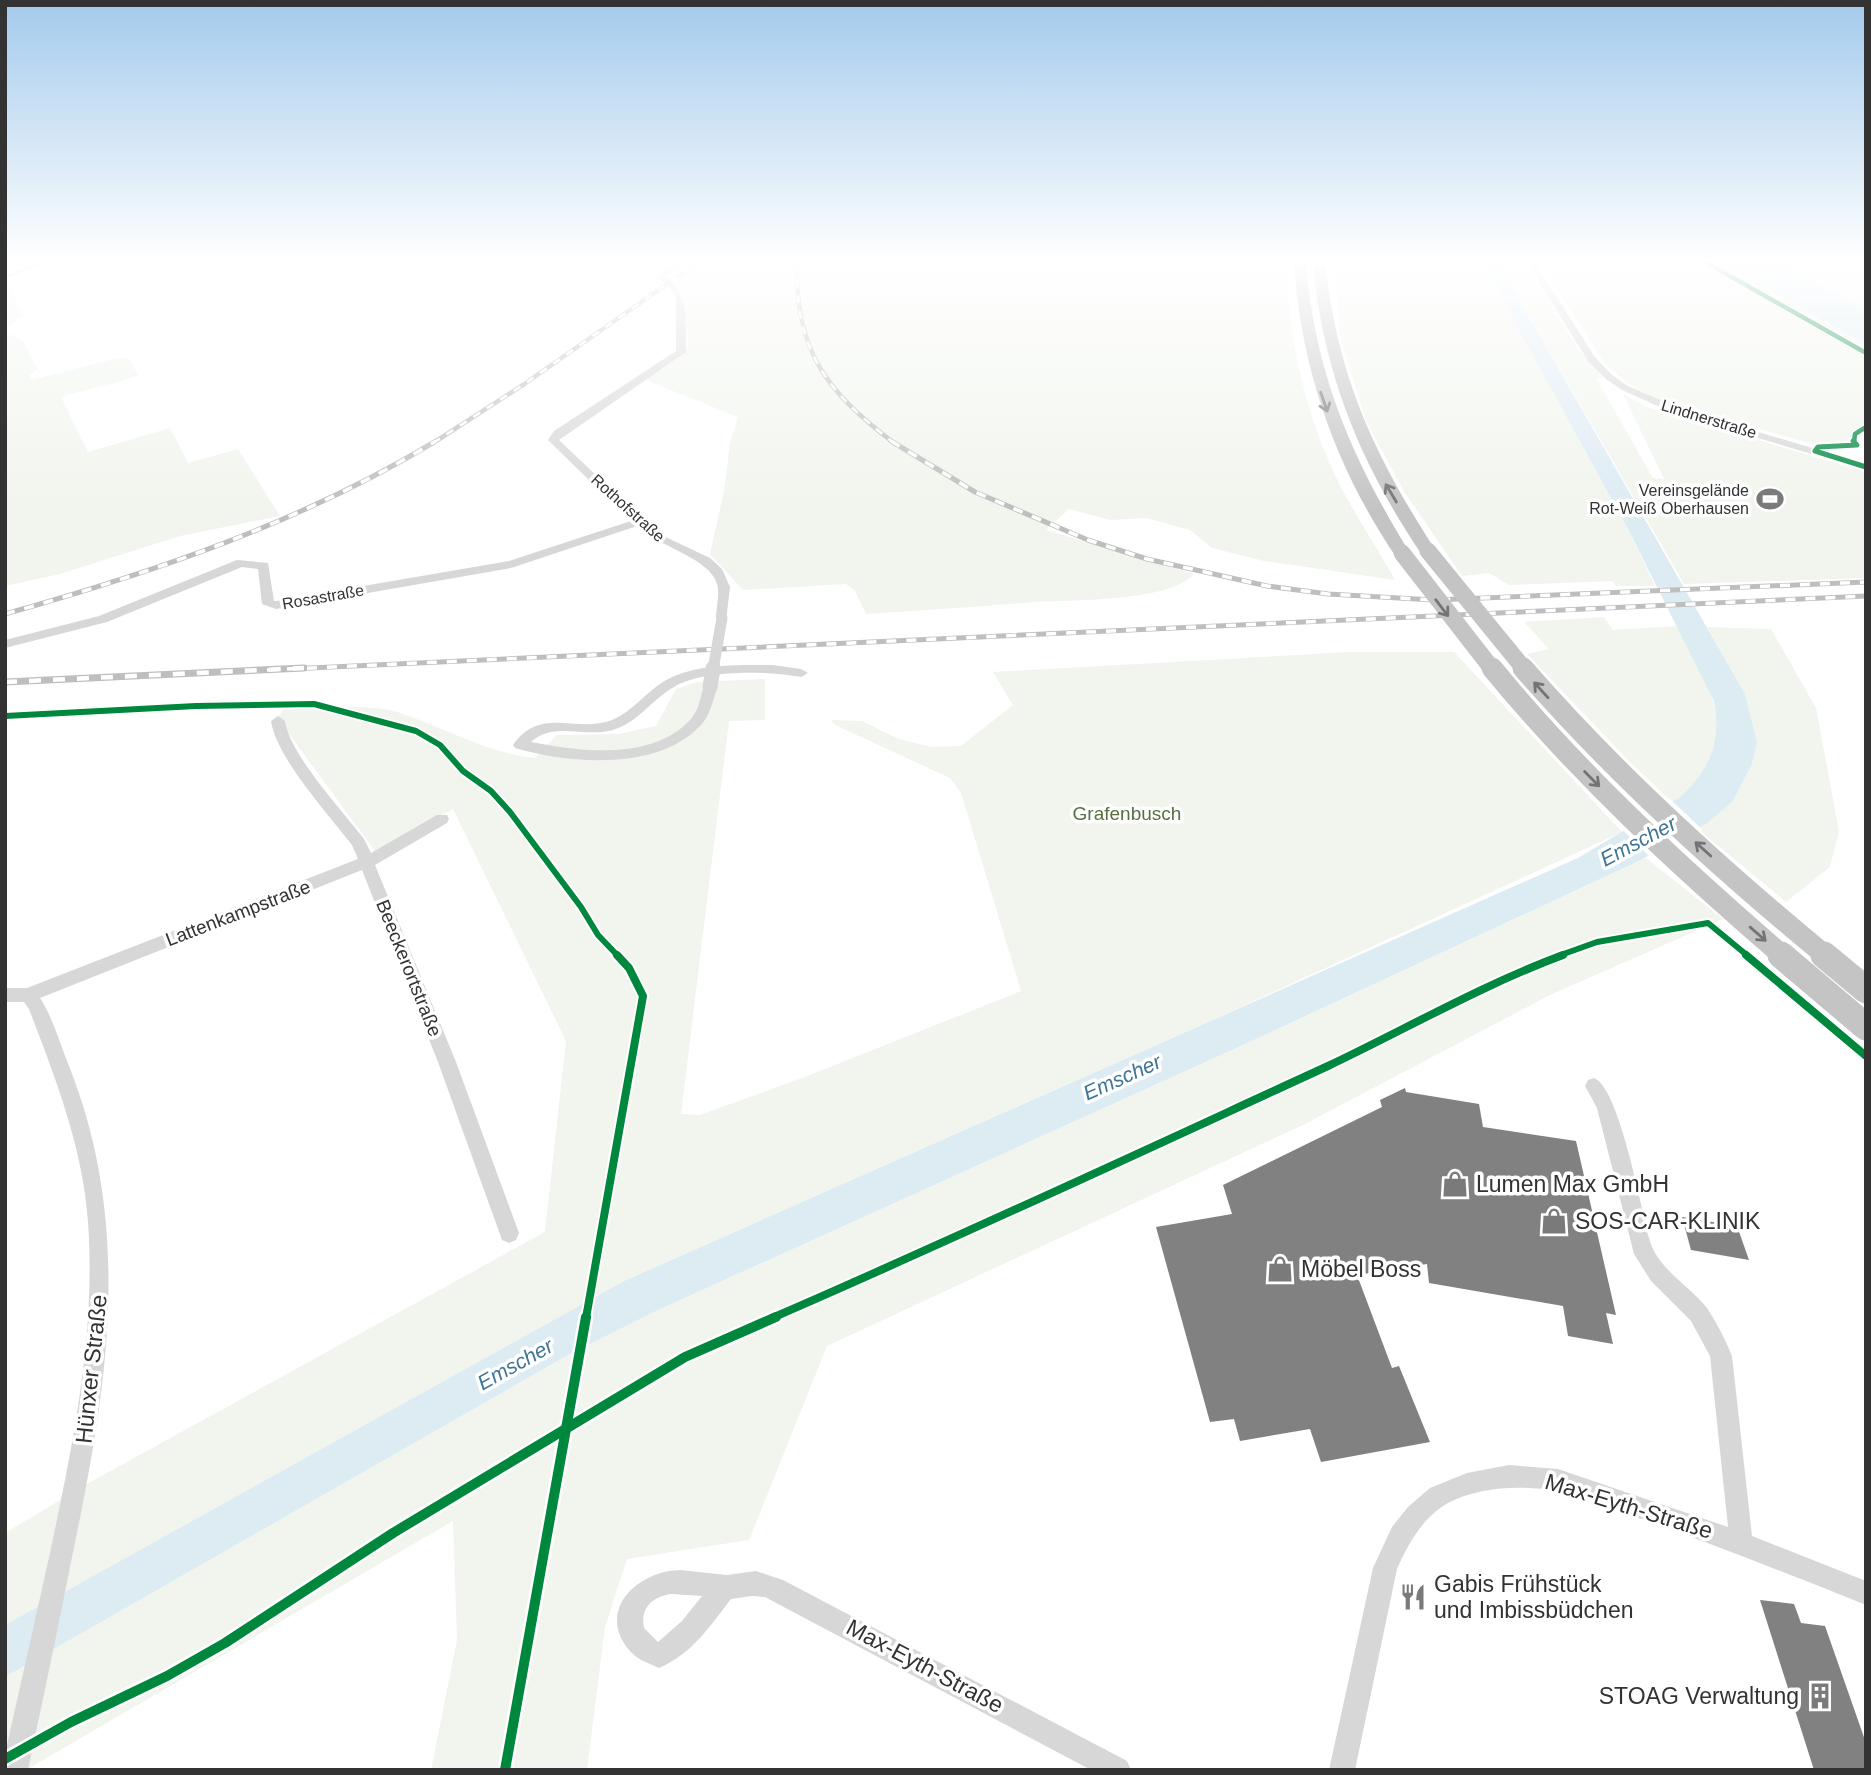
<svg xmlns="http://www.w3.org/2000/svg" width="1871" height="1775" font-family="Helvetica,sans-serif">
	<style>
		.green { fill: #f1f5ed }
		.water { fill: #ddebf3 }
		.pier { fill: #fff }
		.building { fill: #818181 }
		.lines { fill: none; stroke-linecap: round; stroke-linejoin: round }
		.minor { fill: #d7d7d7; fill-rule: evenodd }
		.highway { fill: #c4c4c4; fill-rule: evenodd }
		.tram { stroke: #bebebe; stroke-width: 2 }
		.rail-far2-casing { stroke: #bebebe; stroke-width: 4.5 }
		.rail-far1-casing { stroke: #bebebe; stroke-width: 5 }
		.rail-casing { stroke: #bebebe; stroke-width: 7 }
		.rail-far2 { stroke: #fff; stroke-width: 2.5; stroke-dasharray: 8; stroke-linecap: butt }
		.rail-far1 { stroke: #fff; stroke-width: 3.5; stroke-dasharray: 10; stroke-linecap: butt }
		.rail { stroke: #fff; stroke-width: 4.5; stroke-dasharray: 12; stroke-linecap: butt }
		.minor-bridge-far1 { stroke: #d7d7d7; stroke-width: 11 }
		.minor-bridge { stroke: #d7d7d7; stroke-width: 15 }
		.highway-bridge-far2 { stroke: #c4c4c4; stroke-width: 17 }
		.highway-bridge-far1 { stroke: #c4c4c4; stroke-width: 21 }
		.highway-bridge { stroke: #c4c4c4; stroke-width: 27 }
		.cycleway-far4-casing { stroke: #fff; stroke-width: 7 }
		.cycleway-far3-casing { stroke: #fff; stroke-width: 9 }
		.cycleway-far2-casing { stroke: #fff; stroke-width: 10 }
		.cycleway-far1-casing { stroke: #fff; stroke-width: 12 }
		.cycleway-casing { stroke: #fff; stroke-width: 15 }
		.cycleway-far4 { stroke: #00873e; stroke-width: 4.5 }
		.cycleway-far3 { stroke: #00873e; stroke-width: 5 }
		.cycleway-far2 { stroke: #00873e; stroke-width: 6 }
		.cycleway-far1 { stroke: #00873e; stroke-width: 8 }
		.cycleway { stroke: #00873e; stroke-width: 10 }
		.oneway { stroke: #747474 }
		.labels { text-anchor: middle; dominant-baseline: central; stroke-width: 7; stroke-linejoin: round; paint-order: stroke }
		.far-street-label { font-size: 16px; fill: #333; stroke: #fff }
		.far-poi-label { font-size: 16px; fill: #333; stroke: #fff; text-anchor: end }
		.park-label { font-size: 19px; fill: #56703f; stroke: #fff }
		.street-label { font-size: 19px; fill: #333; stroke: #fff }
		.water-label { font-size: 21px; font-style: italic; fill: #3f7597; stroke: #fff }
		.near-poi-label { font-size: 23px; fill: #333; stroke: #fff; text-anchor: start }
		.near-street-label { font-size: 23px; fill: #333; stroke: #fff }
	</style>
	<rect width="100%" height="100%" fill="#fff"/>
	<!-- green -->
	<g class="green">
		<path d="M702 263H1287C1288 339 1306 419 1341 487 1357 519 1378 549 1395 580L1264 561 1212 548 1190 530 1146 518 1110 520 1069 509 1046 530 1194 574C1167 604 1061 599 1022 603 970 607 918 611 866 614L855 591 846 584 743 590 710 554 724 491 730 443 738 417 646 380 688 349 683 297 675 282Z"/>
		<polygon points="1334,263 1482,263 1628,529 1655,586 1616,586 1612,581 1509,585 1489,573 1462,576 1405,493 1366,421 1340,335"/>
		<polygon points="1498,263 1526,263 1579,350 1603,377 1596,378 1653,478 1664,479 1623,394 1647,407 1866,472 1866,578 1684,584"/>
		<polygon points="1541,263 1720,263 1866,344 1866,352 1834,337 1866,354 1866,424 1846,443 1812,444 1660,400 1634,388 1605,364"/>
		<polygon points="1779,263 1866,263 1866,310"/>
		<polygon points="11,286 24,316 5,328 5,287"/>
		<path d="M5 334C33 337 23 353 39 369L29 375 32 380 114 359 128 358 139 376 61 397 88 452 170 428 188 463 238 449 280 516 180 536 60 574 5 586Z"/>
		<path d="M1604 617 1613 630 1678 626C1701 670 1738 724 1703 772 1694 784 1685 794 1672 802L1628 760 1527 654 1549 649 1524 622Z"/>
		<polygon points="1707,627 1771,629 1816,708 1839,831 1830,867 1786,902 1698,829 1733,801 1752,764 1757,742 1745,694"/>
		<path d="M1351 652H1454L1622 832 1221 1016 624 1281 5 1625V1533L94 1480 545 1232 566 1041 453 809 375 851 278 719 283 709C309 708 374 704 397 712 444 727 486 753 535 758L557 735 618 734 656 726 676 689 697 682 765 679V720L729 721 681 1114 700 1115 805 1077 1021 991 961 793 950 778 835 725 831 720 862 721 899 739 931 747 961 746 1013 705 993 672Z"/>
		<polygon points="1646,858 1723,919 1550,995 1305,1124 827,1346 749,1540 627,1559 605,1627 587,1770 431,1770 457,1640 453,1521 26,1770 5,1770 5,1677 568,1355 658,1310 1243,1045"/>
	</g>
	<!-- water -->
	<g class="water">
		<path d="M1482 263H1498L1745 694 1757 742 1752 764 1733 801 1706 824 1639 861 1243 1045 658 1310 568 1355 5 1677V1625L624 1281 1578 858 1680 797C1710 770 1722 742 1714 701L1628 529Z"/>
		<polygon points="1720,263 1779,263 1866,310 1866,344"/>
	</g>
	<!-- pier -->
	<polygon class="pier" points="1670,799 1703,830 1652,859 1621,828"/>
	<!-- building -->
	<g class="building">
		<polygon points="1405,1088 1406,1092 1479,1104 1483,1127 1576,1141 1616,1315 1606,1313 1613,1344 1568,1336 1563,1306 1429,1283 1427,1264 1357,1275 1392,1368 1399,1366 1430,1442 1321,1462 1310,1429 1240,1441 1234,1419 1210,1422 1156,1227 1232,1214 1223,1185 1382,1107 1380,1100"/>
		<polygon points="1682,1217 1737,1226 1749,1260 1691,1250"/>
		<polygon points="1760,1600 1794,1604 1801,1623 1825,1626 1866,1743 1866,1770 1814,1770"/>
	</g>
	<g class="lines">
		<!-- minor -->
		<g class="minor">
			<path d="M673 263H682L666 277C691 295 685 324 686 352L559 440 657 533 710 558 722 569 730 587 726 621H718L716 618C716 608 720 594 717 584 710 558 659 547 637 526L511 568 276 609 262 604 258 569 242 567 107 622 5 648V640L99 616 237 560 268 563 274 601H276L509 561 631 521 548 440 554 431 676 351V297L669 287 657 277Z"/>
			<polygon points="1527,263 1535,263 1595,357 1612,375 1628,386 1681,409 1866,464 1866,470 1673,413 1622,390 1606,379 1588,361"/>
			<path d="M773 665 801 669 808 673 801 677C768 671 704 669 674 687 652 699 639 722 613 730 586 738 553 721 531 742 581 752 653 761 691 719 700 709 700 695 705 684H715L717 687C713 701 710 716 700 726 658 771 569 764 515 748L513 745C541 705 576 734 612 720 632 712 645 693 663 682 693 663 739 665 773 665Z"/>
			<path d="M278 716 285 721C290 755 342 810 364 839L371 853 437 815H447L449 819 447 823 375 865 456 1062 519 1233 516 1240 509 1243 502 1240 438 1062 362 870 40 998C53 1018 60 1044 69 1066 134 1230 107 1390 72 1557 58 1628 43 1699 28 1770H5V1754C20 1687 35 1620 50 1553 73 1444 96 1334 88 1222 83 1148 55 1077 29 1009L24 1002H5V988H27L358 859 352 845C329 815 276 757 271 721Z"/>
			<path d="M1594 1078C1619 1087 1641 1208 1649 1238 1657 1269 1689 1285 1707 1308 1717 1323 1725 1339 1732 1356L1752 1536 1866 1581V1605C1788 1574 1711 1543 1633 1516 1608 1508 1582 1496 1557 1491 1522 1485 1480 1486 1448 1503 1423 1517 1408 1544 1397 1569L1355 1770H1329L1373 1568 1392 1527 1408 1507 1430 1488 1467 1473 1509 1465 1558 1469 1728 1527 1710 1356 1691 1321 1651 1281 1634 1254 1597 1108 1585 1086 1588 1080Z"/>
			<path d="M680 1570 727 1575 756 1571 783 1580 1127 1761 1131 1770H1091L765 1597 752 1596 731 1599C710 1626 692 1654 659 1668 649 1663 637 1660 630 1651 595 1611 637 1571 680 1570ZM671 1594 702 1596 682 1621 658 1642 644 1628C640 1608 652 1597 671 1594Z"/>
		</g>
		<!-- highway -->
		<g class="highway">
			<path d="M1294 263H1306C1315 374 1352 459 1410 553L1408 557H1396C1336 468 1301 370 1294 263Z"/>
			<path d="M1313 263H1325C1338 378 1374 455 1436 551L1434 555H1422C1360 463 1323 373 1313 263Z"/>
		</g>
		<!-- tram -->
		<polyline class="tram" points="5,277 44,263"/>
		<!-- rail-far2 casing -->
		<g class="rail-far2-casing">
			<g id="rail-far2">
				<path d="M797 263C795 351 826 391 894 443"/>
				<polyline points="433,443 523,385 697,263"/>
			</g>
		</g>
		<!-- rail-far1 casing -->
		<g class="rail-far1-casing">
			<g id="rail-far1">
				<polyline points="891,441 975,492 1088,540 1147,559 1267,586 1328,594 1434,600 1866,582"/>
				<path d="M5 614C155 572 302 522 436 441"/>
				<polyline points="267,670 1866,596"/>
			</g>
		</g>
		<!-- rail casing -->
		<g class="rail-casing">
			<polyline id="rail" points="5,682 304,668"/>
		</g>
		<!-- rail-far2 -->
		<use href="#rail-far2" class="rail-far2"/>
		<!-- rail-far1 -->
		<use href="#rail-far1" class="rail-far1"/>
		<!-- rail -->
		<use href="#rail" class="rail"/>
		<!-- minor-bridge-far1 -->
		<polyline class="minor-bridge-far1" points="713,670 722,618"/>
		<!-- minor-bridge -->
		<polyline class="minor-bridge" points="710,687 713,668"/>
		<!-- highway-bridge-far2 -->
		<g class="highway-bridge-far2">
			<polyline points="1428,551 1525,670"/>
			<polyline points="1402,553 1493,670"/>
		</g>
		<!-- highway-bridge-far1 -->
		<g class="highway-bridge-far1">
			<path d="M1492 668C1579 774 1680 867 1783 956"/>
			<path d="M1523 668C1614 773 1719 868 1826 956"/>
		</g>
		<!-- highway-bridge -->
		<g class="highway-bridge">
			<polyline points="1781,955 1866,1027"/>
			<polyline points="1824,955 1866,990"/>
		</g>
		<!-- cycleway-far4 casing -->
		<g class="cycleway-far4-casing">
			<g id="cycleway-far4">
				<polyline points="1707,263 1866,353"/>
				<polyline points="1854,443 1855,434 1866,427"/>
			</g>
		</g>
		<!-- cycleway-far3 casing -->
		<g class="cycleway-far3-casing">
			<polyline id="cycleway-far3" points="1853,441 1857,445 1818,447 1815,451 1866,467"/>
		</g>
		<!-- cycleway-far2 casing -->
		<g class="cycleway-far2-casing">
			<g id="cycleway-far2">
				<polyline points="5,716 196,706 314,704 416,731 440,745 463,771 491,791 510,812 581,907 598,935 618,956"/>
				<polyline points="1558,956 1597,942 1708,923 1748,956"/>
			</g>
		</g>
		<!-- cycleway-far1 casing -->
		<g class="cycleway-far1-casing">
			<g id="cycleway-far1">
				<polyline points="1746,955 1866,1056"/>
				<polyline points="586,1318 643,996 629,968 617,955"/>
				<path d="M772 1318C959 1237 1143 1151 1328 1066 1406 1029 1482 985 1563 955"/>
			</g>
		</g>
		<!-- cycleway casing -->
		<g class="cycleway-casing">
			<g id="cycleway">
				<polyline points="5,1759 71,1722 167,1676 225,1643 393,1533 685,1357 776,1317"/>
				<polyline points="505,1770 586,1317"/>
			</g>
		</g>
		<!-- cycleway-far4 -->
		<use href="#cycleway-far4" class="cycleway-far4"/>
		<!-- cycleway-far3 -->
		<use href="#cycleway-far3" class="cycleway-far3"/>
		<!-- cycleway-far2 -->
		<use href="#cycleway-far2" class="cycleway-far2"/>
		<!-- cycleway-far1 -->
		<use href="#cycleway-far1" class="cycleway-far1"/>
		<!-- cycleway -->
		<use href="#cycleway" class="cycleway"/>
	</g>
	<!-- one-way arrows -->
	<defs><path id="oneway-shaft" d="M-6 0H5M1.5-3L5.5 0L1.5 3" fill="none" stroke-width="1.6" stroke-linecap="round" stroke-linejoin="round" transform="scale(1.75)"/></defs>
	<g class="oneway">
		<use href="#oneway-shaft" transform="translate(1324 402) rotate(71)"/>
		<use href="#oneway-shaft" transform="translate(1391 493) rotate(-121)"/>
		<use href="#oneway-shaft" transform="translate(1442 608) rotate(53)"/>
		<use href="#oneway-shaft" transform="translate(1541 690) rotate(-132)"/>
		<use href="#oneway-shaft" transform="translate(1592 779) rotate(45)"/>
		<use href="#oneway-shaft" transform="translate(1703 849) rotate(-138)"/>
		<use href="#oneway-shaft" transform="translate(1758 934) rotate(41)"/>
	</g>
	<!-- sky -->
	<linearGradient id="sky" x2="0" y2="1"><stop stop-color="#a3caec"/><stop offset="0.51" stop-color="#fff"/><stop offset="1" stop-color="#fff" stop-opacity="0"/></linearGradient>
	<rect width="1871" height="511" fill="url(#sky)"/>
	<!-- icons -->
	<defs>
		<g id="stadium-bare" transform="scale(2.1)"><path d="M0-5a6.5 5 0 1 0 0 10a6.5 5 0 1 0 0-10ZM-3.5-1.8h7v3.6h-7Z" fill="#7a7a7a" stroke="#fff" stroke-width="2.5" paint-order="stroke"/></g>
		<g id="shop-bare" transform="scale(2.1)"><path d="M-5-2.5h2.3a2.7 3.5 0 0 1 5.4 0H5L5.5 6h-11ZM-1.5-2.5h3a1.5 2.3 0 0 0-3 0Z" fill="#7a7a7a" stroke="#fff" stroke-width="2.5" paint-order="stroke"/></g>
		<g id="restaurant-bare" transform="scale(2.1)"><path d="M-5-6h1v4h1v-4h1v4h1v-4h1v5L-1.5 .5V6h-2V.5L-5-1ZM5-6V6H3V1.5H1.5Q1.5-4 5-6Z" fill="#7a7a7a" stroke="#fff" stroke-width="2.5" paint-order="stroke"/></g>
		<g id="building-bare" transform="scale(2.1)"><path d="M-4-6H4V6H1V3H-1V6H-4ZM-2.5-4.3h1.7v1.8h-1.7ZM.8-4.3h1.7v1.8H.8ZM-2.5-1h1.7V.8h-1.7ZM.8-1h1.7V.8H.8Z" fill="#7a7a7a" stroke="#fff" stroke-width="2.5" paint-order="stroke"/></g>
	</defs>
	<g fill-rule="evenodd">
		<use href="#stadium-bare" x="1770" y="499"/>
		<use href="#shop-bare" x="1455" y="1184"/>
		<use href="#shop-bare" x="1554" y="1221"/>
		<use href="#shop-bare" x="1280" y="1269"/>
		<use href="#restaurant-bare" x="1413" y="1597"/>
		<use href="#building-bare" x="1820" y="1696"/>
	</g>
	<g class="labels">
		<!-- far-street labels -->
		<g class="far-street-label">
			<text transform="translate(1709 419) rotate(17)">Lindnerstraße</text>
			<text transform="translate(628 508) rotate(42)">Rothofstraße</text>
			<text transform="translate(323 597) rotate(-10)">Rosastraße</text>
		</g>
		<!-- far-poi labels -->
		<g class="far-poi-label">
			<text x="1749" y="490">Vereinsgelände<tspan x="1749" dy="18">Rot-Weiß Oberhausen</tspan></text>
		</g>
		<!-- park labels -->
		<g class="park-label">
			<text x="1127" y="813">Grafenbusch</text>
		</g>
		<!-- street labels -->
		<g class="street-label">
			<text transform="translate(238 913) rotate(-21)">Lattenkampstraße</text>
			<text transform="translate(409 968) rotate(68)">Beeckerortstraße</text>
		</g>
		<!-- water labels -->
		<g class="water-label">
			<text transform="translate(1638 841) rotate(-28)">Emscher</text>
			<text transform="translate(1122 1077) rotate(-24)">Emscher</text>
			<text transform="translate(515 1364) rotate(-29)">Emscher</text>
		</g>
		<!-- near-poi labels -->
		<g class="near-poi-label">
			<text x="1476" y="1184">Lumen Max GmbH</text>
			<text x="1575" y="1221">SOS-CAR-KLINIK</text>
			<text x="1301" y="1269">Möbel Boss</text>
			<text x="1434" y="1584">Gabis Frühstück<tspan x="1434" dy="26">und Imbissbüdchen</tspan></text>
			<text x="1799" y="1696" text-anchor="end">STOAG Verwaltung</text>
		</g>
		<!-- near-street labels -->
		<g class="near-street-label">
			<text transform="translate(91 1369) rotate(-84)">Hünxer Straße</text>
			<text transform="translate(1629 1506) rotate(17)">Max-Eyth-Straße</text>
			<text transform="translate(925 1666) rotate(28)">Max-Eyth-Straße</text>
		</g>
	</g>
	<!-- border -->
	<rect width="1871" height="1775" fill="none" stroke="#333333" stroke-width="14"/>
</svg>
